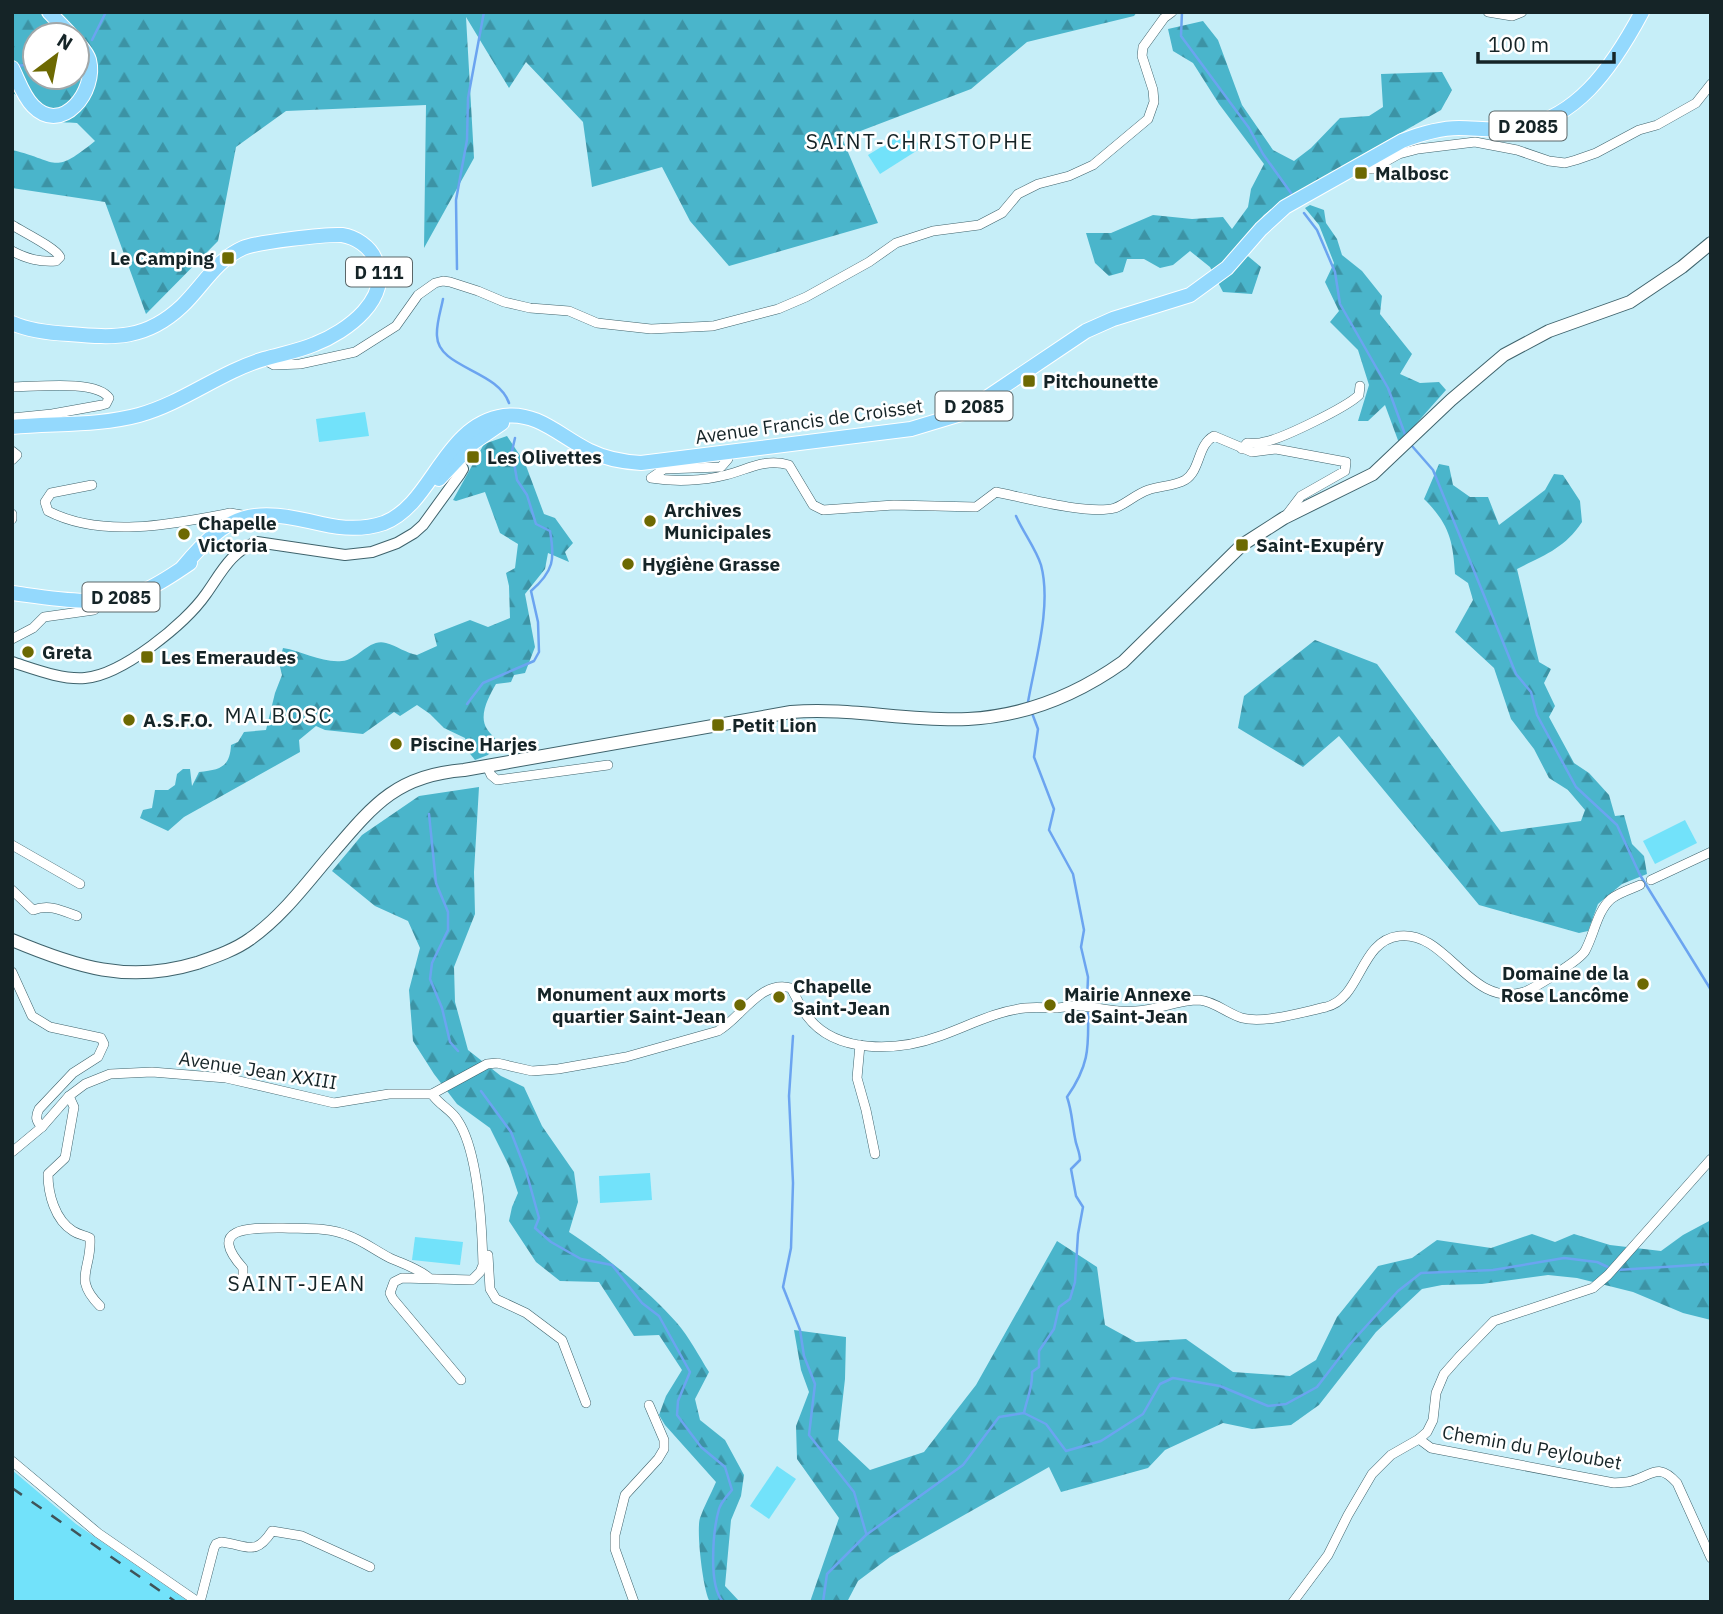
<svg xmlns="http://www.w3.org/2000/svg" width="1723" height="1614" font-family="'IBM Plex Sans',sans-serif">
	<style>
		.green { fill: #72e2fa }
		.forest { fill: url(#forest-firs); fill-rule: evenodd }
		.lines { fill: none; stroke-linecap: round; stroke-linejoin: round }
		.stream { stroke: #6ba4f0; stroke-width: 2.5 }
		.minor-casing { stroke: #3f636c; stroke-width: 10 }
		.tertiary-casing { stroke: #3f636c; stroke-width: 12 }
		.secondary-casing { stroke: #3f636c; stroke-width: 14 }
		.primary-casing { stroke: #fff; stroke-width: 16 }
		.minor { stroke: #fff; stroke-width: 9 }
		.tertiary { stroke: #fff; stroke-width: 10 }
		.secondary { stroke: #fff; stroke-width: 12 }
		.primary { stroke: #94d9fd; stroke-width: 14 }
		.rail { stroke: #3f5459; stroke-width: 2.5; stroke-dasharray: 12 12; stroke-linecap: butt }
		.poi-dot { fill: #6d6902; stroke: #fff; stroke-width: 2.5 }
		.labels { text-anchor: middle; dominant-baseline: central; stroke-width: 5; stroke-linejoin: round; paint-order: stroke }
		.shield { fill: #fff; stroke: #5b6668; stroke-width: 2 }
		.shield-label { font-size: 18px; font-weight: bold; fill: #152427 }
		.poi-label { font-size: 19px; font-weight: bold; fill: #152427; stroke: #fff; text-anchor: start }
		.street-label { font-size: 19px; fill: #152427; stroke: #fff }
		.neighbourhood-label { font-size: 21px; letter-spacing: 2px; fill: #152427; stroke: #fff }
	</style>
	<defs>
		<pattern id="forest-firs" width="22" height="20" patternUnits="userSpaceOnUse" patternTransform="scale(1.75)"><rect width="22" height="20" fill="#4ab5cb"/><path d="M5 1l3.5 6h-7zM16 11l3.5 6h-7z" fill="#3c93a5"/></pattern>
	</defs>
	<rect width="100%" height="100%" fill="#c6eef8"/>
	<!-- green -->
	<g class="green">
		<polygon points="909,130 921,148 880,174 868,155"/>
		<polygon points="365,412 369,436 319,442 316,419"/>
		<polygon points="1685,820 1697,843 1655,864 1643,841"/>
		<polygon points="650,1173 652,1200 600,1203 599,1176"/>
		<polygon points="415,1237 463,1242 460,1265 412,1260"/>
		<polygon points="777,1466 796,1479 769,1519 750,1506"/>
		<polygon points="12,1470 76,1524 189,1602 12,1602"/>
	</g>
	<!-- forest -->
	<g class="forest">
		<path d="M12 12H1137L1134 16 1027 42 971 89 842 138 878 223 729 266 690 221 662 167 592 187 583 122 526 62 509 88 466 17 474 158 424 248 426 105 286 111 236 147 218 241 146 314 105 202 12 188V150C59 161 52 176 95 141L77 123C57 122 44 124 28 109 22 103 21 96 12 93ZM35 35H77V77H35Z"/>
		<polygon points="1203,21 1218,40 1242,105 1273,150 1294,161 1311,148 1340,118 1369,116 1383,107 1381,74 1442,72 1452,90 1441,110 1283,200 1264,215 1237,247 1261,267 1252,294 1223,292 1210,267 1190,251 1173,265 1160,268 1144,259 1127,259 1123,272 1109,276 1095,263 1086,233 1111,233 1153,215 1192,219 1223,217 1232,229 1248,207 1251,189 1264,164 1219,104 1193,63 1173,51 1168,29"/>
		<polygon points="1310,205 1324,210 1326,223 1337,239 1342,255 1362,271 1382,296 1380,314 1412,354 1400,374 1420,383 1439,382 1446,390 1399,443 1385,405 1368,421 1358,421 1369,385 1358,350 1330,322 1339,311 1325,282 1334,263 1319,225 1305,208"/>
		<path d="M507 436 525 463 544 514 555 518 573 543 565 552 569 562 548 553 545 569 525 594 535 647 525 673 514 675 511 682 496 684C489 696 478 716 487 729 490 734 495 737 498 743L488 755 475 760 467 750 465 738 444 728 430 714 417 705 400 716 394 712 363 734 325 730 316 726 299 740 300 752 184 817 168 831 140 818 143 810 152 808 155 790H168L175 785 177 774 183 769H190L192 786 199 772C220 770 230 767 231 745L238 742 244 732 266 730 275 693 282 675 279 663 283 648C302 651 322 663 342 661 358 660 369 638 386 643 397 646 406 653 417 655L437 646 434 634 470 620 488 627 510 618 509 586 506 573 515 568 518 544 500 533 485 492 456 501 453 500 484 444Z"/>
		<path d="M1439 464 1449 466 1453 485 1470 497H1488L1499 525 1545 490 1554 474 1563 475 1580 501 1582 522C1564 549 1544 555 1517 569L1539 662 1551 669 1544 683 1555 706 1549 717 1574 763 1589 773 1609 795 1615 816 1624 815 1632 844 1644 856 1647 874 1622 884 1598 904 1588 931 1579 933 1479 905 1339 736 1303 767 1238 728 1244 696 1315 640 1377 664 1501 832 1581 821 1585 810 1568 790 1549 778 1534 749 1511 719 1494 668 1455 632 1473 600 1468 583 1455 574C1453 540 1449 524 1424 499Z"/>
		<path d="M479 787 474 872 475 914 454 967 455 1002 468 1050 501 1076 524 1087 542 1126 574 1172 578 1202 569 1232C604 1255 649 1291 677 1323 689 1337 699 1356 709 1372L695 1399 700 1420 725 1440 744 1475 741 1496 731 1520 725 1586 740 1602H710C703 1592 696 1530 700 1518 704 1506 711 1494 716 1482L665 1425 659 1415 666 1396 682 1370 659 1335 634 1336 599 1282 560 1281 536 1262 509 1221 512 1207 518 1193 509 1166 490 1128 457 1104 434 1074 413 1041 409 990 420 948 408 921 375 906 332 871 362 835 419 796Z"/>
		<polygon points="1711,1220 1711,1320 1683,1313 1633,1292 1577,1278 1548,1275 1482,1284 1442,1285 1422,1289 1376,1332 1319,1405 1291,1425 1252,1429 1223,1423 1165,1450 1148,1468 1061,1492 1049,1467 890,1557 858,1581 847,1602 810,1602 839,1518 797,1459 796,1426 809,1392 801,1370 794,1330 846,1337 845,1379 838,1440 870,1470 924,1452 976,1385 1057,1241 1097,1267 1105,1325 1136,1342 1186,1339 1233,1372 1290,1376 1316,1360 1337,1317 1378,1266 1412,1258 1437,1240 1491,1248 1532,1234 1555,1242 1574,1234 1610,1245 1661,1251 1683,1235"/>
	</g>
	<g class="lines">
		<!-- stream -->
		<g class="stream">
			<polyline points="1182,12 1181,36 1249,128 1263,154 1291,193"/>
			<polyline points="92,40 106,12"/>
			<polyline points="77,60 79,60"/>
			<polyline points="18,66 35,63"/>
			<polyline points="1304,213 1317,230 1335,272 1340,304 1388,388 1406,437"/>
			<polyline points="457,269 456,200 467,140 468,98 484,12"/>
			<path d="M443 299C441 310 436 324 437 336 438 368 498 370 509 403"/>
			<polyline points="1412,446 1433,470 1516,674 1531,692 1537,715 1576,787 1617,825 1640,875 1711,990"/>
			<path d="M1016 516C1023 532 1036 549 1041 565 1052 606 1035 661 1028 702"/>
			<path d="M467 704 483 683 534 661 539 652 538 622 531 591C554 571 555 559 550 531L536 524 527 495 517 480 512 451 515 438"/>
			<polyline points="1032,713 1038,729 1034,757 1054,809 1049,830 1073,874 1084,930 1081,947 1088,977 1087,1001"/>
			<polyline points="429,814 436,883 448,912 448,930 432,963 430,979 442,1008 450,1042 458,1051"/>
			<polyline points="793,1036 789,1096 793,1183 791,1248 783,1287 800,1330 804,1356 815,1384 809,1435 854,1492 866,1533"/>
			<path d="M481 1091 511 1132 526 1171 539 1218 535 1228 551 1242 581 1259 612 1265 642 1303 659 1316 690 1372 678 1401 677 1415 701 1447 725 1467 732 1490C727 1496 721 1502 719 1509 713 1530 708 1586 723 1602"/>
			<polyline points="1617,1270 1711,1264"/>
			<path d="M1024 1413C1027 1398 1033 1387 1032 1372L1039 1367V1351L1054 1329 1059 1307 1070 1299 1075 1282 1078 1234 1083 1207 1076 1196 1071 1169 1080 1160C1080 1152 1076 1146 1075 1138 1072 1123 1072 1111 1067 1097 1088 1067 1089 1050 1088 1013"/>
			<polyline points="823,1602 827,1574 866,1535 963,1465 999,1417 1024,1413 1046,1424 1066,1451 1101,1441 1143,1414 1160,1384 1173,1378 1220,1386 1268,1406 1286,1404 1317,1387 1350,1344 1398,1291 1421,1273 1493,1270 1564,1258 1597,1262 1610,1268"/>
		</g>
		<!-- minor casing -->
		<g class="minor-casing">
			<g id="minor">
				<polyline points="1488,12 1512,16 1522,12"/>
				<polyline points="1361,164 1367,169 1372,169 1399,154 1418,149 1475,142 1517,150 1549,161 1565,163 1576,160 1596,153 1639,130 1657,125 1696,103 1711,84"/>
				<path d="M12 225C23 232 56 248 60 257L56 261C39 262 27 259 12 251"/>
				<polyline points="263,359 274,365 300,364 355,352 396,326 418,295 435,283 443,281 450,282 478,291 504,302 530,308 569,311 597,323 651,329 713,326 778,309 806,297 869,262 896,243 933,231 979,225 1002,213 1018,194 1038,184 1069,176 1093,165 1148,119 1154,102 1153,90 1142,56 1143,47 1164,18 1172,12"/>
				<path d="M12 387C34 387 97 379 109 398L106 404 102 405 52 414 12 418"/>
				<path d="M1242 449 1247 443C1253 443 1259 444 1264 442 1282 439 1347 407 1359 395L1360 386"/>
				<polyline points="12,451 17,455 12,460"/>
				<path d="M728 452V459L721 467 664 469 651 478C674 482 703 481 726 475 749 469 765 458 789 465L813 505 823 510 894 505 976 507 996 492C1025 498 1088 515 1115 508 1126 504 1136 494 1148 490 1159 486 1175 486 1185 480 1201 470 1197 445 1214 436L1252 452 1276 449 1346 462 1345 471 1301 496 1285 517"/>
				<path d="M92 485 51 493 45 502 48 511C102 539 173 524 230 513L248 516"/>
				<polyline points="12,514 12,519"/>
				<polyline points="12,639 33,628 44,617 94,610 105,601"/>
				<polyline points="487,766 491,775 497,780 608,765"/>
				<polyline points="12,845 80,884"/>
				<polyline points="1651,880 1711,852"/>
				<path d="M12 890 33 910C49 904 61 910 77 916"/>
				<path d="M12 972 32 1016 50 1027 101 1038 104 1044 98 1057 73 1073 39 1109C35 1117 36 1121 42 1127"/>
				<polyline points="860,1045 857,1078 866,1110 875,1154"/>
				<path d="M432 1094C439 1105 452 1110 458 1121 479 1153 482 1227 483 1265L480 1272 472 1280 402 1278 394 1282 390 1293 393 1299 461 1380"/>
				<path d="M69 1096 74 1107 65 1158 48 1174C48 1194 55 1220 73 1231 79 1235 84 1235 90 1238 92 1270 72 1278 100 1306"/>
				<path d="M12 1152 42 1127 69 1096 85 1084 110 1074 152 1072 226 1078 334 1103 389 1094H432L487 1064 497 1063 532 1071 558 1069 626 1057 718 1031C741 1018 761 979 791 988 796 997 801 1008 807 1016 836 1055 899 1051 940 1036 968 1026 996 1011 1025 1008 1036 1007 1047 1008 1057 1008 1066 1007 1075 1005 1083 1006 1101 1008 1118 1013 1136 1011 1157 1010 1178 1000 1199 1000 1214 1001 1228 1014 1242 1018 1264 1024 1303 1012 1326 1007 1362 998 1359 941 1399 936 1447 930 1470 1009 1524 992 1535 988 1580 960 1585 951 1594 935 1597 911 1611 899 1618 893 1631 889 1640 885"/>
				<polyline points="488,1255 490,1289 496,1299 526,1313 562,1340 586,1403"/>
				<path d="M243 1287V1268C205 1226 252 1228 283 1228 304 1229 328 1227 347 1235 362 1240 376 1251 390 1258 403 1264 417 1268 428 1277"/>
				<path d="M1419 1439 1431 1448 1614 1483C1619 1482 1626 1483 1631 1481 1653 1475 1658 1462 1677 1483L1711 1558"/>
				<polyline points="12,1461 98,1533 198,1602"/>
				<path d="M200 1602 214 1548 216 1544 221 1542C248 1545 255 1557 272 1531L302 1536 370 1567"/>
				<polyline points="634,1602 615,1549 615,1535 625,1495 658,1459 664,1449 664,1440 649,1405"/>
				<polyline points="1293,1602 1328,1555 1348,1515 1372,1474 1391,1455 1419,1439 1427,1432 1433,1420 1436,1393 1444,1374 1459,1357 1494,1321 1593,1288 1608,1275 1711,1159"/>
			</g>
		</g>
		<!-- tertiary casing -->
		<g class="tertiary-casing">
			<path id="tertiary" d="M12 662C34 669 62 680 85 678 122 675 185 624 206 594 221 573 231 551 257 542L345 555 372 552 397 543 414 533 423 525 460 474 463 469 458 459"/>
		</g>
		<!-- secondary casing -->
		<g class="secondary-casing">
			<path id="secondary" d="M12 940C76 967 128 984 197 963 214 957 235 950 250 939 283 916 308 881 334 851 374 804 398 775 464 770L791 712C851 707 909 722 968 719 1025 716 1078 694 1123 662L1242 545 1284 518 1373 474 1451 400 1504 355 1549 331 1630 302 1682 267 1711 243"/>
		</g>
		<!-- primary casing -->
		<g class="primary-casing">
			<g id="primary">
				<polyline points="49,12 71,35"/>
				<path d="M12 68C18 80 23 96 33 106 62 136 97 91 89 60 87 53 81 47 77 42"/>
				<path d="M12 323C30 331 49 333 69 334 115 338 146 340 182 306 202 287 216 260 243 248 257 242 327 234 342 235 356 237 370 247 375 259 394 298 346 332 315 344 299 351 281 354 264 359 220 372 183 403 139 415 99 426 53 423 12 427"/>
				<polyline points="439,479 473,443 502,423"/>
				<path d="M183 567C230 511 252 507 322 524 343 529 363 530 384 523 433 504 443 425 504 416 538 411 562 438 590 451 606 459 624 462 641 463L911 429 964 413 1086 331 1113 319 1190 295 1227 268 1261 229 1285 207 1402 141C1420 134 1440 128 1459 128 1475 128 1491 131 1507 129 1575 125 1613 66 1642 12"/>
				<path d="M12 593C56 599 100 608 143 591 160 584 175 573 190 563"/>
			</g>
		</g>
		<!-- minor -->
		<use href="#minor" class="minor"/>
		<!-- tertiary -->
		<use href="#tertiary" class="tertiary"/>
		<!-- secondary -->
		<use href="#secondary" class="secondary"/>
		<!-- primary -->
		<use href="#primary" class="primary"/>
		<!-- rail -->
		<polyline class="rail" points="12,1488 176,1602"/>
	</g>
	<!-- markers -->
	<g class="poi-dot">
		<rect x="1354" y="166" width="14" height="14" rx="3.5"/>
		<rect x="221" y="251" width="14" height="14" rx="3.5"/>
		<rect x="1022" y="374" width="14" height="14" rx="3.5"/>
		<rect x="466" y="450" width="14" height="14" rx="3.5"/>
		<circle cx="650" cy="521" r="7"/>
		<circle cx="184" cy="534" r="7"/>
		<rect x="1235" y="538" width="14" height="14" rx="3.5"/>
		<circle cx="628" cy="564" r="7"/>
		<circle cx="28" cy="652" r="7"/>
		<rect x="140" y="650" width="14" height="14" rx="3.5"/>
		<circle cx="129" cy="720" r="7"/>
		<rect x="711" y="718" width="14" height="14" rx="3.5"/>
		<circle cx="396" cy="744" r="7"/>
		<circle cx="1643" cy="984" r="7"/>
		<circle cx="779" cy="997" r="7"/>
		<circle cx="740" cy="1005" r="7"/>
		<circle cx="1050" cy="1005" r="7"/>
	</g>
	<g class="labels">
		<!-- shield labels -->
		<g class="shield">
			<rect x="1489.5" y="111.5" width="77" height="29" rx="5"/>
			<rect x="346" y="257.5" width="66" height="29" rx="5"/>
			<rect x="935.5" y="391.5" width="77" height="29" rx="5"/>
			<rect x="82.5" y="582.5" width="77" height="29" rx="5"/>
		</g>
		<g class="shield-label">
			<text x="1528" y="126">D 2085</text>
			<text x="379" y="272">D 111</text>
			<text x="974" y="406">D 2085</text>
			<text x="121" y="597">D 2085</text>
		</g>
		<!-- poi labels -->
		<g class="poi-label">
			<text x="1375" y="173">Malbosc</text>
			<text x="214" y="258" text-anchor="end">Le Camping</text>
			<text x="1043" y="381">Pitchounette</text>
			<text x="487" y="457">Les Olivettes</text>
			<text x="664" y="510">Archives<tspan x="664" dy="22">Municipales</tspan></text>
			<text x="198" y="523">Chapelle<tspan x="198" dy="22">Victoria</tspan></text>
			<text x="1256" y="545">Saint-Exupéry</text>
			<text x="642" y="564">Hygiène Grasse</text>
			<text x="42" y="652">Greta</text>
			<text x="161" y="657">Les Emeraudes</text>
			<text x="143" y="720">A.S.F.O.</text>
			<text x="732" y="725">Petit Lion</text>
			<text x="410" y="744">Piscine Harjes</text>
			<text x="1629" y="973" text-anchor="end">Domaine de la<tspan x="1629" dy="22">Rose Lancôme</tspan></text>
			<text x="793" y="986">Chapelle<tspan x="793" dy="22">Saint-Jean</tspan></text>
			<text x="726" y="994" text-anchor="end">Monument aux morts<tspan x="726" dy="22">quartier Saint-Jean</tspan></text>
			<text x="1064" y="994">Mairie Annexe<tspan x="1064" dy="22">de Saint-Jean</tspan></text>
		</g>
		<!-- street labels -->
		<g class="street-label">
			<text transform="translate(809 421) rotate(-8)">Avenue Francis de Croisset</text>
			<text transform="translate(258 1070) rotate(9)">Avenue Jean XXIII</text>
			<text transform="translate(1532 1447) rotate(10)">Chemin du Peyloubet</text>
		</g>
		<!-- neighbourhood labels -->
		<g class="neighbourhood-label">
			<text x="920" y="141">SAINT-CHRISTOPHE</text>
			<text x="279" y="715">MALBOSC</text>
			<text x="297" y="1283">SAINT-JEAN</text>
		</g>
	</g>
	<!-- border -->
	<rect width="1723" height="1614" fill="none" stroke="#152427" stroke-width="28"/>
	<!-- north arrow -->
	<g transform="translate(56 56) rotate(32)"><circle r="33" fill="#ffffff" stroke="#a1a7a9" stroke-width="2"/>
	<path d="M0-5L12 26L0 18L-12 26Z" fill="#6d6902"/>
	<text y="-10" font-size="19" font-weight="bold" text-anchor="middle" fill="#152427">N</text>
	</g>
	<!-- scale -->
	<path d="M1478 52v10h136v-10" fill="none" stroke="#152427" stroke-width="3.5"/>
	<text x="1488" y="52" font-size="21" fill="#152427" stroke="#ffffff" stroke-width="5" paint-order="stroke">100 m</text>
</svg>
